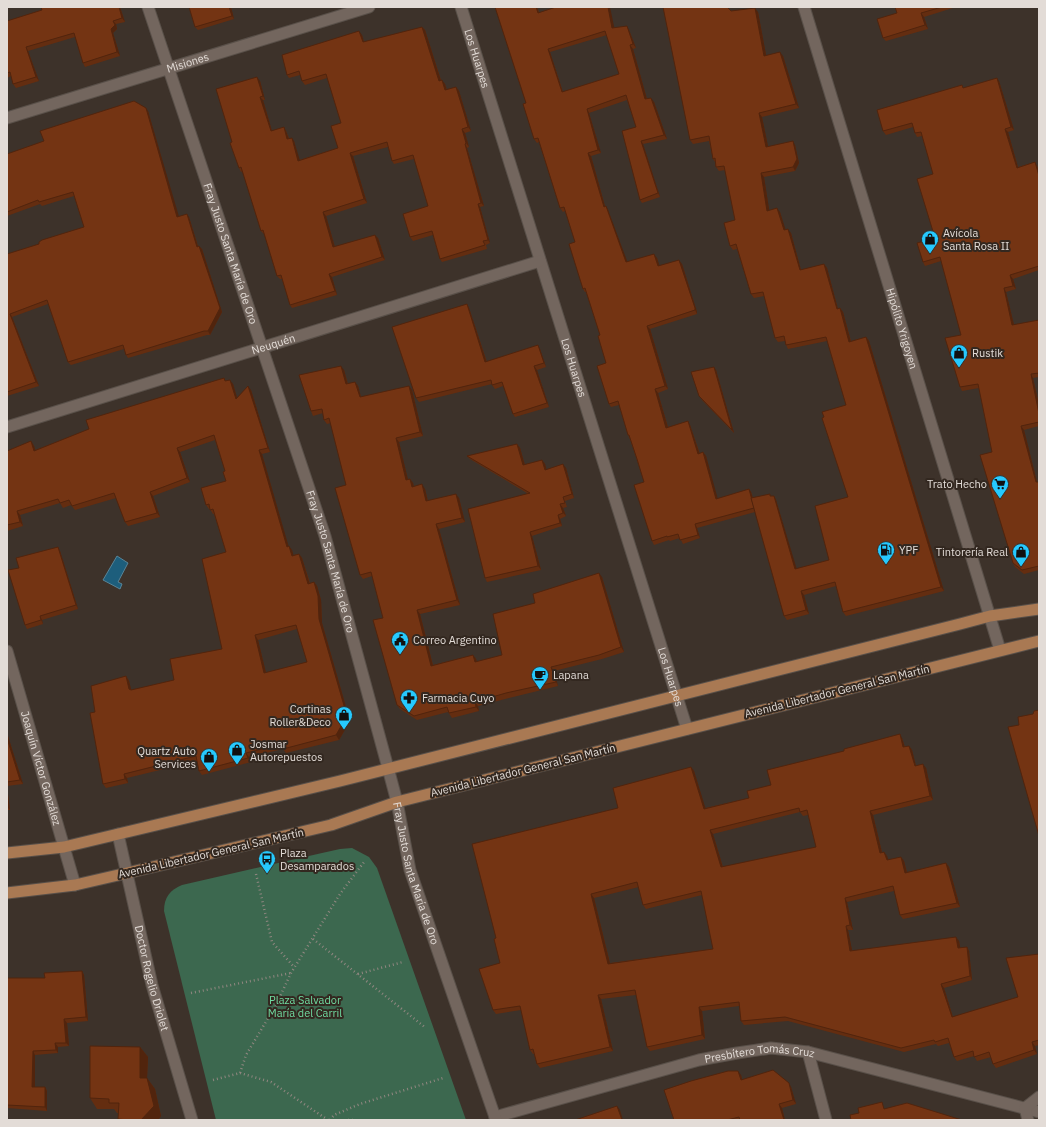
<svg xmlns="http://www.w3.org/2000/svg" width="1046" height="1127" font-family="'IBM Plex Sans',sans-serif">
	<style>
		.green { fill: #3c684f }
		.water { fill: #1d5e7c; stroke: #588497 }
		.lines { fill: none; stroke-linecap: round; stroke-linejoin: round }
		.minor-casing { stroke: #595049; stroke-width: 13 }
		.secondary-casing { stroke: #595049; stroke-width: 13 }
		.primary-casing { stroke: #595049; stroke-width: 13 }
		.path { stroke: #908780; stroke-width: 2.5; stroke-dasharray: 1 3; stroke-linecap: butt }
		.minor { stroke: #73665e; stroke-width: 11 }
		.secondary { stroke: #73665e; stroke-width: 11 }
		.primary { stroke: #a97953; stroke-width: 11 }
		.wall { fill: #642d10; fill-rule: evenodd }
		.shaded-wall { fill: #51240d }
		.building { fill: #743413; stroke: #51240d; fill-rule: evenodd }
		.labels { text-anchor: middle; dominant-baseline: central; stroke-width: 4; stroke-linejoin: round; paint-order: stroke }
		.street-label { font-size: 11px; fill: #e3dcd7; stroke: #332820 }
		.poi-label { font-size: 11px; fill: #e3dcd7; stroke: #332820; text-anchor: start }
		.park-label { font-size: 11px; fill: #70dba1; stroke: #332820 }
	</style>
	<rect width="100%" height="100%" fill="#3d322a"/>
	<!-- green -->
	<path class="green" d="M352 848 369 857 377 868 466 1120H216L164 911C164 897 170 890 182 885L322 853 340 849Z"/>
	<!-- water -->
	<polygon class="water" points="117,556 128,563 118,582 122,584 120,589 103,580"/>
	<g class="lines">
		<!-- minor casing -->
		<g class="minor-casing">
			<g id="minor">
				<path id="s1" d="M148 7 325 536 388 768"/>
				<path id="s2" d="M461 7 687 729"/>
				<path id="s3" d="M7 118 369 7"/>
				<path id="s4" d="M7 427 540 261"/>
				<path id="s5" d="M7 651 75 885"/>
				<path id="s6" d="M118 834 152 985 192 1120"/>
				<polyline points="808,1052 826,1120"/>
				<path id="s7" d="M495 1117 699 1060 737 1053 771 1048 808 1052 1039 1112"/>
				<polyline points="1028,1120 1025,1108 1039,1097"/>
			</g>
		</g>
		<!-- secondary casing -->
		<g class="secondary-casing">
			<g id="secondary">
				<path id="s8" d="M804 7 1000 650"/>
				<path id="s9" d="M388 768 397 802 410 870 496 1120"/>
			</g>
		</g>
		<!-- primary casing -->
		<g class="primary-casing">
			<g id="primary">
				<polyline points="7,853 64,847 340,781 960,624 990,616 1039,609"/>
				<polyline points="7,893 75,885 127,873 331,825 397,802 1039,641"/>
			</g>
		</g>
		<!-- path -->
		<g class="path">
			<polyline points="256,874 272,942 294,967"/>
			<polyline points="313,939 426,1028"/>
			<polyline points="358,974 403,962"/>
			<polyline points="191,993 291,973"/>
			<polyline points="240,1073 271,1082 328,1120"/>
			<polyline points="213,1080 240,1073 246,1055 276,1005 291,973 340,894 364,862"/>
			<polyline points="330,1120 334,1115 360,1104 443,1078"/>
			<polyline points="348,1120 353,1120"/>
		</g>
		<!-- minor -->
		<use href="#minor" class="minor"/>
		<!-- secondary -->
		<use href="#secondary" class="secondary"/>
		<!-- primary -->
		<use href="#primary" class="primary"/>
	</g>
	<!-- wall -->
	<g class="wall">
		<polygon points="120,7 125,22 116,24 117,29 113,33 120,56 85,67 83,63 75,37 28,51 39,81 16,88 13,84 11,76 7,78 7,21 42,10"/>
		<polygon points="189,7 231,7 234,19 198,30 195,27"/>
		<path d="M495 7H537L539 12 614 28 629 30 636 48 633 49 647 99 654 102 667 139 643 144 660 197 642 203 640 200 636 127 627 100 589 113 601 153 591 156 605 206 608 210 627 262 657 258 659 266 682 264 697 312V314L650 329 668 389 658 393 668 427 688 421 690 425 700 454 703 452 706 456 717 499 749 489 751 492 753 498 774 496 776 500 796 569 829 560 848 497 846 405 827 341 788 349 786 345 785 341 778 342 775 338 764 296 754 298 751 294 737 249 733 250 730 246 735 220 725 170 719 171 716 167 715 162 713 159 709 141 693 144 690 140 731 11 758 12 766 55 783 56 799 108 762 117 768 147 795 145 799 163 795 171 764 177 769 210 780 212 785 230 791 233 801 270 824 264 827 268 838 309 840 308 843 312 851 341 866 337 869 341 944 591 846 616 843 612 836 586 804 595 809 614 787 620 784 616 755 512 697 528 700 538 683 544 680 538 670 541 669 540 654 545 652 541 644 482 630 439 628 435 619 405 611 407 609 404 606 363 600 335 586 292H585L583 289 575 242 565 211 563 212 560 208 539 142 537 143 534 139 526 103ZM607 35 619 74 563 92 550 52Z"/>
		<polygon points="895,7 956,7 924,17 928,29 886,41 883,38 897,13"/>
		<polygon points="422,27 425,30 441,80 445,84 447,90 456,87 459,91 471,131 465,133 469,147 467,148 484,206 480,207 490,243 486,245 487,249 442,262 440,259 433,235 413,241 410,237 428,206 414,159 394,164 392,161 388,147 353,156 367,203 326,216 335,247 378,238 385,260 332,277 337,295 292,308 290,305 282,279 280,279 277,276 264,234 261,231 243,171 241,172 239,168 232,142 260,81 265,100 263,100 272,131 284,127 286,131 289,138 294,141 299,160 338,148 341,123 327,78 305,85 302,81 300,75 289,78 287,75 362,35 364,42"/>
		<polygon points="999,81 1014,130 1008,132 1018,167 1035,162 1037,166 1039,171 1039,270 1013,279 1016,289 1006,292 1014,325 1039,320 1039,377 1033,378 1039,405 1039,426 1024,430 1037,482 1039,482 1039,570 1024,574 1015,567 1013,563 992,452 979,388 962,391 960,387 961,335 941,261 925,266 923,262 935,238 933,174 922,136 917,137 915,133 913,127 886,135 883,131 965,88"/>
		<polygon points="148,111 178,216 189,217 198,246 202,249 222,312 210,335 207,335 128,358 126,355 124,349 71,365 68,362 48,304 12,317 39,386 7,396 7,254 39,244 84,227 74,196 42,206 40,204 7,216 7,154"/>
		<polygon points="467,304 469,308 487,362 540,349 546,367 537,370 549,407 515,417 513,414 503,386 495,389 492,385 492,384 419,402 416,398"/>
		<polygon points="344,370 348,384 355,382 358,386 361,397 412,390 423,436 399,442 408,480 410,479 413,483 414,487 425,489 428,501 459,498 465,522 439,529 460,605 420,614 433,665 473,655 476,659 477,662 502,655 535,603 602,577 624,652 602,659 554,671 558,686 509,698 478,706 479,711 452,718 448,712 417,720 400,709 397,705 383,618 372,576 363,579 360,575 346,485 331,423 327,424 324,420 323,413 313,416 311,411"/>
		<polygon points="716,370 734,433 702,400 699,396"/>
		<path d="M224 378 226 381 233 384 237 398 251 390 270 452 262 454 288 546 292 550 293 555 299 554 302 558 310 583 314 582 317 586 321 600 322 623 350 721 339 740 286 753 283 749 249 757 251 762 202 775 199 771 197 761 127 778 128 783 106 788 103 784 95 712 126 676 129 681 131 690 174 680 222 649 226 552 214 514H213L210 509H209L206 505 226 481 225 471 215 440 180 452 190 482 153 496 160 517 128 526 125 522 116 498 75 510 71 505 63 508 60 503 20 515 23 526 7 531V451L31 441 34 446 35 450ZM297 629 307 662 266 673 258 640Z"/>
		<polygon points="517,444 520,448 525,465 542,460 545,464 546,470 566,468 574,498 565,501 567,507 563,508 566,516 560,519 562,526 532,536 541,570 487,582 485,578 527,493 470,459 467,456"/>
		<polygon points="58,547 60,551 78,609 42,620 43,624 27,629 25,625 19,568"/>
		<polygon points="7,733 23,784 7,786"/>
		<path d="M902 738 905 747 909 746 912 750 916 766 926 768 933 800 873 815 882 852H884L887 856 888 860 901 857 904 861 907 872 946 863 949 867 960 907 903 919 900 915 894 891 847 902 853 930H848L852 951 959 941 960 948 967 947 969 951 972 980 944 988 953 1017 1018 997 1039 954V1045L1035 1046 1037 1054 996 1068 993 1064 991 1057 977 1061 974 1056 957 1061 954 1057 949 1043 938 1046 936 1044 904 1052 788 1021 744 1025 741 1021 739 1006 702 1011 705 1039 650 1051 647 1047 636 995 601 999 613 1051 540 1068 537 1064 534 1054H533L530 1050 521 1010 496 1014 493 1010 500 963 496 938 618 808 691 767 694 771 705 808 749 798 771 785ZM800 812 803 816 808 815 816 847 723 867 713 834ZM639 887 643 905 646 909 702 895 713 949 610 963 594 898Z"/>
		<polygon points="7,787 10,810 7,810"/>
		<polygon points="82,971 84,975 88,1021 67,1023 69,1046 58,1047 58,1053 35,1055 35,1087 45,1087 47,1091 47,1111 7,1108 7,978 45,978"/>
		<polygon points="140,1047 148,1057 147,1078 155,1089 161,1116 158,1120 119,1120 118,1119 118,1113 117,1113 114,1109 97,1109 90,1098"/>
		<polygon points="741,1075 742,1079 791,1087 796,1104 782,1108 785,1120 674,1120"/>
	</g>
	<!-- shaded-wall -->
	<g class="shaded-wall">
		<polygon points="119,7 120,7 125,22 122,18"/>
		<polygon points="229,7 231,7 234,19 232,16"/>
		<polygon points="536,7 537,7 540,16 538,13"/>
		<polygon points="608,7 610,7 615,31 612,28"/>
		<polygon points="755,8 758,12 767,60 764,56"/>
		<polygon points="921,13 924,17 928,29 925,25"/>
		<polygon points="113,21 116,24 117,29 113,33 120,56 117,52 111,29"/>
		<polygon points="627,26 629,30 636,48 633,44"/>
		<polygon points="422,27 425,30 442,84 439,81"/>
		<polygon points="359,31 362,35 365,46 363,42"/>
		<polygon points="630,45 633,49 648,103 645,99"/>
		<polygon points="26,47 28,51 39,81 36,77"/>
		<polygon points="548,49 550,52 564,96 562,92"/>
		<polygon points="780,52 783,56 799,108 796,104"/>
		<polygon points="257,77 260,81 265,100 263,96"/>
		<polygon points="997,78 999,81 1014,130 1011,127"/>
		<polygon points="442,80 445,84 448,94 445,90"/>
		<polygon points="456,87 459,91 471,131 468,127"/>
		<polygon points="260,97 263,100 273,135 271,131"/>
		<polygon points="651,98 654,102 667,139 664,135"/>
		<polygon points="146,108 148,111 180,220 177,217"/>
		<polygon points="587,109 589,113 601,153 598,150"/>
		<polygon points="759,113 762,117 769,151 766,147"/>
		<polygon points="284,127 286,131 290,142 287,139"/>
		<polygon points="462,129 465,133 469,147 466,143"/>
		<polygon points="1005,129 1008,132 1019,171 1017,168"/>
		<polygon points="292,138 294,141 301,164 298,161"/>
		<polygon points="641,141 643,144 660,197 658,193"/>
		<polygon points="793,141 795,145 799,163 795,171 793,167"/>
		<polygon points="465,144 467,148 484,206 481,203"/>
		<polygon points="350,153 353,156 367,203 364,199"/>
		<polygon points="588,153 591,156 606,210 604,207"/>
		<polygon points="1035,162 1037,166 1039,171 1039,176"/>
		<polygon points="761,173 764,177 770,215 767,211"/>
		<polygon points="478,204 480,207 490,243 488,240"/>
		<polygon points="606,206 608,210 629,266 626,262"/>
		<polygon points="777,208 780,212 787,234 784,230"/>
		<polygon points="323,212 326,216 336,251 333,247"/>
		<polygon points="187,214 189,217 199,250 197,247"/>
		<polygon points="788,229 791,233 802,274 800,270"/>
		<polygon points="375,235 378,238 385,260 382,257"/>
		<polygon points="199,246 202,249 222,312 210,335 208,331"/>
		<polygon points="654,254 657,258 661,270 658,266"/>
		<polygon points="679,260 682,264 697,312 697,314 695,310"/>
		<polygon points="824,264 827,268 839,313 837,309"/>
		<polygon points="329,274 332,277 337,295 335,291"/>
		<polygon points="1010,275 1013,279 1016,289 1013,286"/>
		<polygon points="1004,288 1006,292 1015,329 1012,325"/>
		<polygon points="467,304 469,308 488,366 485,362"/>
		<polygon points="840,308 843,312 852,346 849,342"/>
		<polygon points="10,314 12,317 39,386 36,382"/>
		<polygon points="647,326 650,329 668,389 665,386"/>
		<polygon points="866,337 869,341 944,591 941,587"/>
		<polygon points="538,345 540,349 546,367 544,363"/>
		<polygon points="341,366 344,370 349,389 346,384"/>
		<polygon points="534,366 537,370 549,407 547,403"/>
		<polygon points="714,367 716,370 734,433 732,430"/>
		<polygon points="1031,374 1033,378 1039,405 1039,414"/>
		<polygon points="230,380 233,384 239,404 236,399"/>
		<polygon points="355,382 358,386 362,401 360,397"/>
		<polygon points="248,386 251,390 270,452 268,448"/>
		<polygon points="409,386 412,390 423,436 420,432"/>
		<polygon points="655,389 658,393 669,431 666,428"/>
		<polygon points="688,421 690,425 701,458 698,454"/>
		<polygon points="1021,426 1024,430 1038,486 1036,482"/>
		<polygon points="396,438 399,442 409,484 406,480"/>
		<polygon points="31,441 34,446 37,455 34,451"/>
		<polygon points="517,444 520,448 526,469 523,465"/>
		<polygon points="177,448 180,452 190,482 187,478"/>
		<polygon points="259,450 262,454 290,551 287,547"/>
		<polygon points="703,452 706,456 719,503 716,499"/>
		<polygon points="542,460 545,464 548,474 545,470"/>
		<polygon points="563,464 566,468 574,498 572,494"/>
		<polygon points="410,479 413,483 415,491 412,487"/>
		<polygon points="422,484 425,489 429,506 426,501"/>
		<polygon points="749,489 751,492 757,511 754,508"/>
		<polygon points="150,492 153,496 160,517 157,513"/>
		<polygon points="456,494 459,498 465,522 462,518"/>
		<polygon points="774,496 776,500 798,573 795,569"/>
		<polygon points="560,504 563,508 566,516 563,513"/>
		<polygon points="17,511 20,515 23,526 20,522"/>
		<polygon points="558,515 560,519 562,526 560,523"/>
		<polygon points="436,524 439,529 460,605 457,600"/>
		<polygon points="695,524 697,528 700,538 698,535"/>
		<polygon points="530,532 532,536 541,570 538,566"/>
		<polygon points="289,546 292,550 295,560 292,556"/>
		<polygon points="58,547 60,551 78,609 76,605"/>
		<polygon points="299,554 302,558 311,588 308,584"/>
		<polygon points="599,573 602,577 624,652 621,647"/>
		<polygon points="314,582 317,586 321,600 322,623 350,721 339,740 336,735 319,619"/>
		<polygon points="801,591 804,595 809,614 806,610"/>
		<polygon points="417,610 420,614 434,670 431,666"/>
		<polygon points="40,616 42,620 43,624 41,620"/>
		<polygon points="255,635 258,640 267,677 264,673"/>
		<polygon points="473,655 476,659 478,666 475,662"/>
		<polygon points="551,667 554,671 558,686 556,682"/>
		<polygon points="126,676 129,681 132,693 129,689"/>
		<polygon points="475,702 478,706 479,711 476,707"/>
		<polygon points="7,733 23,784 20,780 7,738"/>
		<polygon points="900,734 902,738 906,751 903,747"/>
		<polygon points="909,746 912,750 917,770 915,766"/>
		<polygon points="246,753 249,757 251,762 248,758"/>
		<polygon points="923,764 926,768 933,800 930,796"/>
		<polygon points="691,767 694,771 707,813 704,809"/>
		<polygon points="124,774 127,778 128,783 125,779"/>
		<polygon points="7,787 10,810 7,807"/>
		<polygon points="870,811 873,815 883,857 880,853"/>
		<polygon points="710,830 713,834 724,871 721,867"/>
		<polygon points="884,852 887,856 890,864 887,860"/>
		<polygon points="901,857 904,861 908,877 905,873"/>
		<polygon points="946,863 949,867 960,907 957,903"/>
		<polygon points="591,894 594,898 611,968 608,964"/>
		<polygon points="845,898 847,902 853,930 850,925"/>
		<polygon points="846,926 848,930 853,955 850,951"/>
		<polygon points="956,937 959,941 961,952 958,948"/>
		<polygon points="967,947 969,951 972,980 970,976"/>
		<polygon points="82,971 84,975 88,1021 86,1017"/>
		<polygon points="941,984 944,988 954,1021 952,1017"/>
		<polygon points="598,995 601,999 613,1051 610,1047"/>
		<polygon points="699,1007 702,1011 705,1039 702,1035"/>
		<polygon points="64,1019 67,1023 69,1046 66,1043"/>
		<polygon points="1032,1042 1035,1046 1037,1054 1034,1050"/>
		<polygon points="55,1043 58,1047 58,1053 56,1050"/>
		<polygon points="140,1047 148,1057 147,1078 155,1089 161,1116 158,1120 141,1120 140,1078"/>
		<polygon points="33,1051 35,1055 35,1091 32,1087"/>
		<polygon points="738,1071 741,1075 743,1083 741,1080"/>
		<polygon points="789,1083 791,1087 796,1104 793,1100"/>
		<polygon points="45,1087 47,1091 47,1111 45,1107"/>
		<polygon points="779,1104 782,1108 785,1120 784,1120"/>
		<polygon points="617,1106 620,1110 623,1120 622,1120"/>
	</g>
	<!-- building -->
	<g class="building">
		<polygon points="41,7 119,7 122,18 113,21 115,25 111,29 117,52 83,63 74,33 26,47 36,77 13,84 10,72 7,73 7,21 42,10"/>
		<polygon points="189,7 229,7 232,16 195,27"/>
		<path d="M495 7H536L538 13 556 7H608L612 28 627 26 633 44 630 45 645 99 651 98 664 135 641 141 658 193 640 200 622 131 636 127 626 95 587 109 598 150 588 153 604 207 606 206 626 262 654 254 658 266 679 260 695 308V310L647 326 665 386 655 389 666 428 688 421 698 454 703 452 716 499 749 489 754 508 695 524 698 535 680 540 678 534 667 537V536L652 541 634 485 644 482 637 459 629 435H628L618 401 609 404 597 366 606 363 598 336 600 335 585 288 583 289 569 244 575 242 564 207 560 208 538 138 534 139 523 104 526 103ZM605 31 619 74 562 92 548 49Z"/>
		<polygon points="663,7 727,7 731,11 755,8 764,56 780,52 796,104 759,113 766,147 793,141 797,159 793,167 761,173 767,211 777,208 784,230 788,229 800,270 824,264 837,309 840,308 849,342 866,337 941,587 843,612 835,582 801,591 806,610 784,616 751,498 770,494 770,496 774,496 795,569 829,560 815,506 848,497 822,418 824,417 822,412 846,405 826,337 786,345 784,336 775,338 763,292 751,294 736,244 730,246 724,223 735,220 724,166 716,167 715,158 713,159 709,136 690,140"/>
		<polygon points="895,7 942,7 921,13 925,25 883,38 877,19 897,13"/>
		<polygon points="422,27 439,81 442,80 445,90 456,87 464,113 468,127 462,129 466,143 465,144 481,203 478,204 488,240 483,241 485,245 440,259 432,231 410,237 403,214 428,206 413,155 392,161 387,142 350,153 364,199 323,212 333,247 375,235 382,257 329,274 335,291 290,305 281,275 277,276 263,230 261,231 241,167 239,168 230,143 232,142 216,89 257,77 263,96 260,97 271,131 284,127 287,139 292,138 298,161 338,148 331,126 341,123 326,74 302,81 299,71 287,75 282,55 359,31 363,42"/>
		<polygon points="997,78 1011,127 1005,129 1017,168 1035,162 1039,176 1039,266 1010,275 1013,286 1004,288 1012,325 1039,320 1039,373 1031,374 1039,414 1039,422 1021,426 1036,482 1039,482 1039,566 1022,570 1013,563 980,455 992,452 978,384 960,387 945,338 961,335 940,257 923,262 917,243 935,238 917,179 933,174 921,132 915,133 912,123 883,131 877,110 962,85 963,88"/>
		<polygon points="134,101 146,108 177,217 187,214 197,247 199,246 220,308 208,331 204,331 126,355 123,345 68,362 47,300 10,314 36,382 7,392 7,254 39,244 39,242 42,240 84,227 73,192 39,202 38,200 7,212 7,154 44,141 40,131"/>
		<polygon points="467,304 485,362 538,345 544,363 534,366 547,403 513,414 502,382 492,385 491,380 416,398 392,327"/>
		<polygon points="341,366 346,384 355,382 360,397 409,386 420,432 396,438 406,480 410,479 412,487 422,484 426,501 456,494 462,518 436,524 457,600 417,610 431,666 473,655 475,662 502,655 493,614 535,603 533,594 599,573 621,647 599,655 551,667 556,682 506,693 475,702 476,707 449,713 447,707 414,716 397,705 373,620 383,618 371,572 360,575 335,488 346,485 329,418 324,420 322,409 311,411 299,375"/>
		<polygon points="714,367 732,430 699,396 691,372"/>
		<path d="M224 378 225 381 230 380 236 399 248 386 268 448 259 450 287 547 289 546 292 556 299 554 308 584 314 582 318 596 319 619 347 716 336 735 283 749 282 744 246 753 248 758 199 771 196 756 124 774 125 779 103 784 90 713 95 712 91 686 126 676 129 689 131 690 174 680 170 659 222 649 202 559 226 552 213 509 210 510 209 504 206 505 201 488 226 481 223 472 225 471 214 435 177 448 187 478 150 492 157 513 125 522 114 493 72 506 69 500 60 503 58 499 17 511 20 522 7 525V451L31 441 34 451 89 429 86 420ZM296 625 307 662 264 673 255 635Z"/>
		<polygon points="517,444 523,465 542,460 545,470 563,464 572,494 563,497 565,503 560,504 563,513 558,515 560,523 530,532 538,566 485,578 468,509 530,493 467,456"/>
		<polygon points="58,547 76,605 40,616 41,620 25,625 8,570 19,568 16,558"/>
		<polygon points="1039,710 1039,836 1008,727 1019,725 1018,717 1033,714 1034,711"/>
		<path d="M900 734 903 747 909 746 915 766 923 764 930 796 870 811 880 853 884 852 887 860 901 857 905 873 946 863 957 903 900 915 893 886 845 898 850 925 846 926 850 951 956 937 958 948 967 947 970 976 941 984 952 1017 1018 997 1006 958 1039 954V1040L1032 1042 1034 1050 993 1064 989 1052 974 1057 973 1051 954 1057 948 1038 935 1042 934 1040 901 1048 785 1017 741 1021 739 1002 699 1007 702 1035 647 1047 635 990 598 995 610 1047 537 1064 533 1049 530 1050 520 1006 493 1010 479 969 500 963 494 939 496 938 472 844 618 808 613 788 691 767 704 809 749 798 747 791 771 785 767 770 844 751V749ZM799 808 800 812 807 810 816 847 721 867 710 830ZM637 882 643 905 701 891 713 949 608 964 591 894Z"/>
		<polygon points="7,738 20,780 7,782"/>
		<polygon points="82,971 86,1017 64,1019 66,1043 55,1043 56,1050 33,1051 32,1087 45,1087 45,1107 7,1105 7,978 45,978 44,973"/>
		<polygon points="90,1046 140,1047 140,1078 147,1078 154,1106 141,1120 128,1120 118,1119 119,1103 109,1103 109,1099 90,1098"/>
		<polygon points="773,1070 789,1083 793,1100 779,1104 784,1120 740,1120 739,1117 727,1120 674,1120 664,1090 691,1081 728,1071 738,1071 741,1080"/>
		<polygon points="882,1102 884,1109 907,1103 962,1120 851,1120 850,1115 859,1113 858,1108"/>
		<polygon points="617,1106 622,1120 575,1120"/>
	</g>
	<!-- icons -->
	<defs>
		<g id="shop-pin" transform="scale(0.9)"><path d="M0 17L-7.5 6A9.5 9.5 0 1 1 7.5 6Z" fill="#26c9fe" stroke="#332820"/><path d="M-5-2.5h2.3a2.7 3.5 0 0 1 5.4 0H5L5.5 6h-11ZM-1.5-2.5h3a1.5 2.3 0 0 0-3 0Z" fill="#111"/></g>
		<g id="supermarket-pin" transform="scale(0.9)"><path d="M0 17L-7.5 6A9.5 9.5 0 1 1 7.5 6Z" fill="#26c9fe" stroke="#332820"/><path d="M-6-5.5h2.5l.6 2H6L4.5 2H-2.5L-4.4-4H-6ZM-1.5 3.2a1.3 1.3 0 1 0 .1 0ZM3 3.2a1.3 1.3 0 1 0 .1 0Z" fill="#111"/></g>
		<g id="fuel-pin" transform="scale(0.9)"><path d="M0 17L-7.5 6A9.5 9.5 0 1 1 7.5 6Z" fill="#26c9fe" stroke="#332820"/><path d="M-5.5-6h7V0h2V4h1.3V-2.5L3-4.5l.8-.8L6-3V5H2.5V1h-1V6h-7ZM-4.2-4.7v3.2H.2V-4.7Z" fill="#111"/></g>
		<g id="civic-pin" transform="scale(0.9)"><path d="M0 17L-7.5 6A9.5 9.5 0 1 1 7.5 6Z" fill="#26c9fe" stroke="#332820"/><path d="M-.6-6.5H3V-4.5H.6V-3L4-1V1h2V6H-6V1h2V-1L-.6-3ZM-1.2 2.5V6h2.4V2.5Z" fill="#111"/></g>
		<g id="cafe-pin" transform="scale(0.9)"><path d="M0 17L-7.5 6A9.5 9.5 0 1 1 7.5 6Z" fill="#26c9fe" stroke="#332820"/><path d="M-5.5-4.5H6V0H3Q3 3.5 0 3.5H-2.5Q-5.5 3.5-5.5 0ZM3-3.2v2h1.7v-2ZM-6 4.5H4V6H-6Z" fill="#111"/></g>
		<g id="pharmacy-pin" transform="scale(0.9)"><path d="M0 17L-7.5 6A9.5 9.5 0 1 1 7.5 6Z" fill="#26c9fe" stroke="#332820"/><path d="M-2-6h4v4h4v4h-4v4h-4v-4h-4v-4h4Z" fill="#111"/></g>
		<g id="bus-pin" transform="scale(0.9)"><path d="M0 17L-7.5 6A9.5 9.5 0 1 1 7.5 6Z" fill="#26c9fe" stroke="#332820"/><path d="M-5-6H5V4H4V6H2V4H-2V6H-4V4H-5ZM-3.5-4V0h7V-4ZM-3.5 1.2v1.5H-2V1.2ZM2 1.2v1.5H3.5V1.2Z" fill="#111"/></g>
	</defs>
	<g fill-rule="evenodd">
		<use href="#shop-pin" x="930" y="239"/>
		<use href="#shop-pin" x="959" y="353"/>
		<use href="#supermarket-pin" x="1000" y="484"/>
		<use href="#fuel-pin" x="886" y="550"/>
		<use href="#shop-pin" x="1021" y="552"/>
		<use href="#civic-pin" x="400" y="640"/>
		<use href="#cafe-pin" x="540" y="675"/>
		<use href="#pharmacy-pin" x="409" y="698"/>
		<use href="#shop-pin" x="344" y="715"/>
		<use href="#shop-pin" x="237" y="750"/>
		<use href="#shop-pin" x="209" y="757"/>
		<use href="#bus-pin" x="267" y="859"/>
	</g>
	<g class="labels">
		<!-- street labels -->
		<g class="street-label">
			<text stroke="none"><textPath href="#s2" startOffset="54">Los Huarpes</textPath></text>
			<text stroke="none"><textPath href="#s3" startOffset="189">Misiones</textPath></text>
			<text stroke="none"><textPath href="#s1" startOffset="260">Fray Justo Santa María de Oro</textPath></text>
			<text stroke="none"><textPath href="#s8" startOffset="336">Hipólito Yrigoyen</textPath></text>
			<text stroke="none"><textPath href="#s4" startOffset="279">Neuquén</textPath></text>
			<text stroke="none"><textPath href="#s2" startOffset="378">Los Huarpes</textPath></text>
			<text stroke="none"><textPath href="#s1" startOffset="584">Fray Justo Santa María de Oro</textPath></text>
			<text stroke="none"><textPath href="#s2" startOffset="702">Los Huarpes</textPath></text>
			<text transform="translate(837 691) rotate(-14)">Avenida Libertador General San Martín</text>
			<text stroke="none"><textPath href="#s5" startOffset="122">Joaquín Víctor González</textPath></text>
			<text transform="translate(523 770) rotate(-14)">Avenida Libertador General San Martín</text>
			<text transform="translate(211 853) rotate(-13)">Avenida Libertador General San Martín</text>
			<text stroke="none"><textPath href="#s9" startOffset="109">Fray Justo Santa María de Oro</textPath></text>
			<text stroke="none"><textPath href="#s6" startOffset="148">Doctor Rogelio Driolet</textPath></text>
			<text stroke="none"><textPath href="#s7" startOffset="273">Presbítero Tomás Cruz</textPath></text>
		</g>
		<!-- poi labels -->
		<g class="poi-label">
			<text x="943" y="233">Avícola<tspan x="943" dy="13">Santa Rosa II</tspan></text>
			<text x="972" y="353">Rustik</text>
			<text x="987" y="484" text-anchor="end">Trato Hecho</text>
			<text x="899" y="550">YPF</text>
			<text x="1008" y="552" text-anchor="end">Tintorería Real</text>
			<text x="413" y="640">Correo Argentino</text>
			<text x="553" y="675">Lapana</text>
			<text x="422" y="698">Farmacia Cuyo</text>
			<text x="331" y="709" text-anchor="end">Cortinas<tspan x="331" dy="13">Roller&amp;Deco</tspan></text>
			<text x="250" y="744">Josmar<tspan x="250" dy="13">Autorepuestos</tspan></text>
			<text x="196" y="751" text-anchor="end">Quartz Auto<tspan x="196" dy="13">Services</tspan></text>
			<text x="280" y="853">Plaza<tspan x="280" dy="13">Desamparados</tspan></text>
		</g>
		<!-- park labels -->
		<g class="park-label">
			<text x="305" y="1000">Plaza Salvador<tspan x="305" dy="13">María del Carril</tspan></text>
		</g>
	</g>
	<!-- border -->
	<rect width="1046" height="1127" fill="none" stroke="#e3dcd7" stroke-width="16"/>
</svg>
